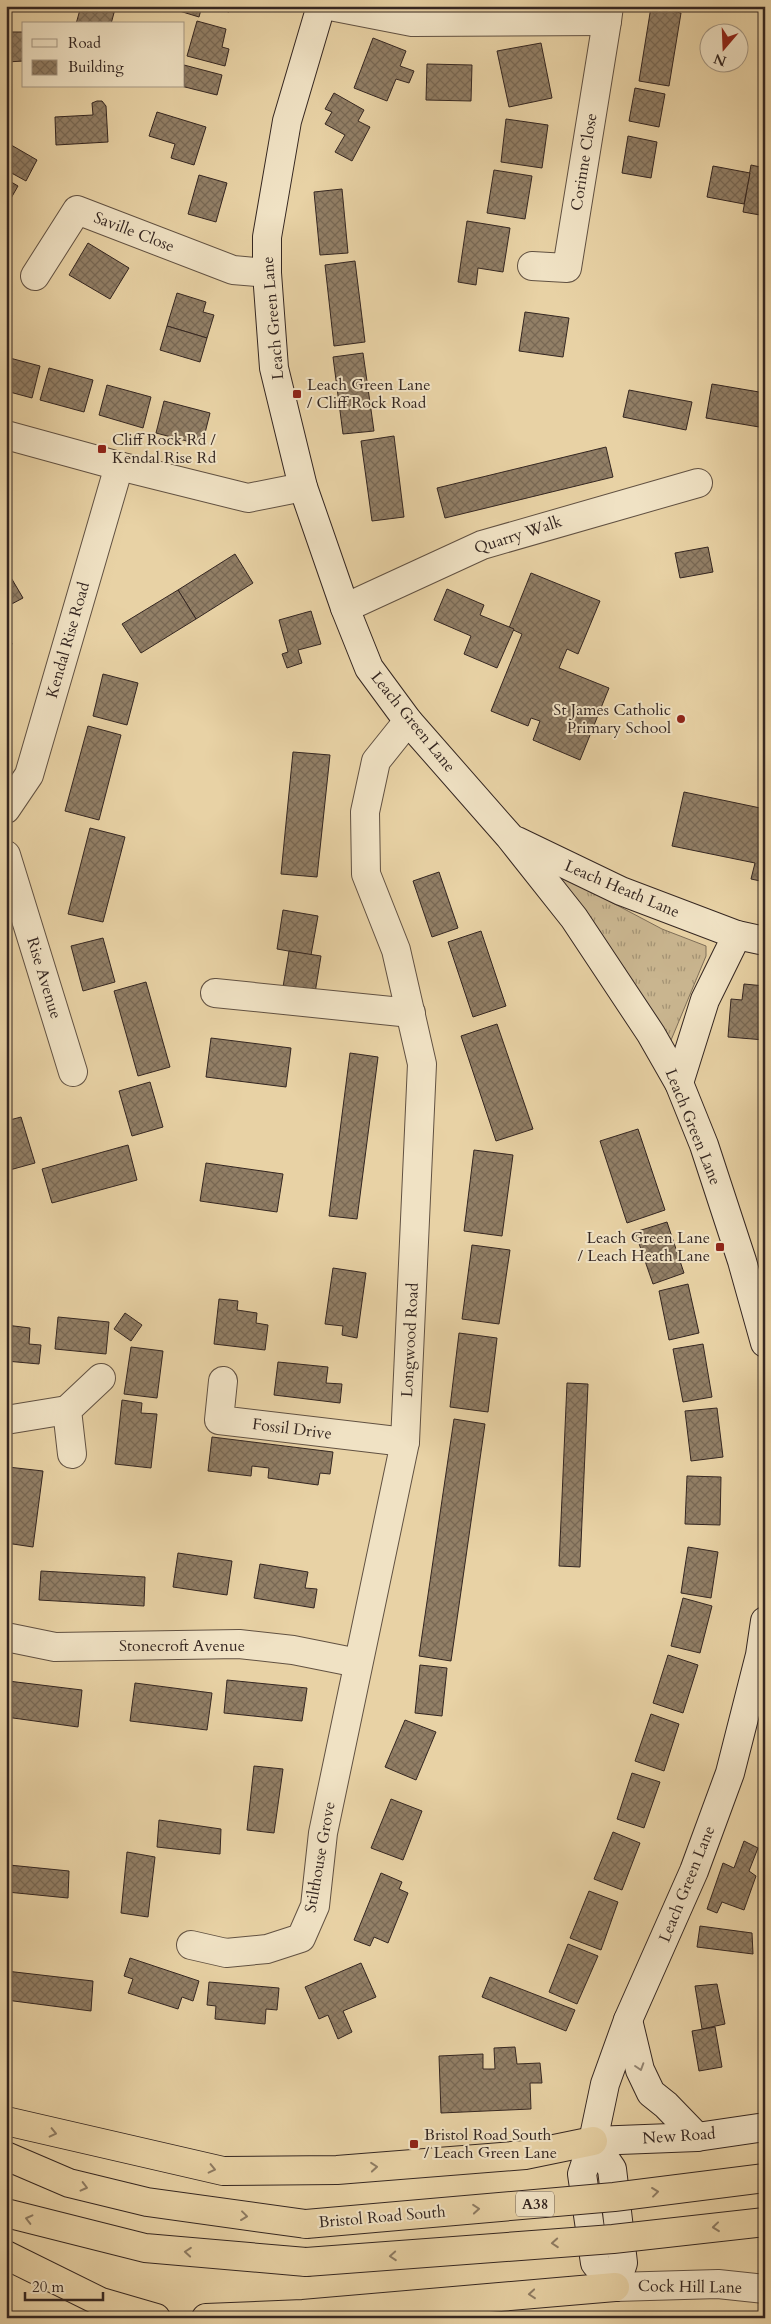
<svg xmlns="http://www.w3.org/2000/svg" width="771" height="2324" font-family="Cardo,serif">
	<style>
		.grass { fill: url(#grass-tufts); stroke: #7e6e58 }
		.building { fill: url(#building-cross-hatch); stroke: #342621 }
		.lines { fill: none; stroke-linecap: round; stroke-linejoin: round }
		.street-casing { stroke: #615142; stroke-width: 30 }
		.secondary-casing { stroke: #342621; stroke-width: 30 }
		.highway-casing { stroke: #342621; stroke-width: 30 }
		.street { stroke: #f0e2c4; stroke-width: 28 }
		.secondary { stroke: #f0e2c4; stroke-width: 28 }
		.highway { stroke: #e8d2a5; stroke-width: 28 }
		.highway-bridge-casing { stroke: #342621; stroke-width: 30; stroke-linecap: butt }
		.highway-bridge { stroke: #e8d2a5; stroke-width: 28 }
		.oneway { stroke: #928472 }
		.oneway2 { stroke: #8e7c63 }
		.poi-dot { fill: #8f2418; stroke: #f0e2c4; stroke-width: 2 }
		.labels { text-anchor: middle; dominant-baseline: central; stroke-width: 4; stroke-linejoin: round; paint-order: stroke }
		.shield { fill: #f0e2c4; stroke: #6c5e52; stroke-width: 1 }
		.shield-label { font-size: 15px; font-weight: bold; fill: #342621 }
		.street-label { font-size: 16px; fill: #342621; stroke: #f0e2c4 }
		.poi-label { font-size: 16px; fill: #342621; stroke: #f0e2c4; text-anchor: start }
	</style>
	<defs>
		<pattern id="grass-tufts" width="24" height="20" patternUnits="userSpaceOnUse" patternTransform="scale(1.25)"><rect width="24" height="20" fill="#c9b58f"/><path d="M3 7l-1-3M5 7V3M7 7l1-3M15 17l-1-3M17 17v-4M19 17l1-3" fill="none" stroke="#a49374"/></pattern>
		<pattern id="building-cross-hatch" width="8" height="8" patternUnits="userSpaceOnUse" patternTransform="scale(1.25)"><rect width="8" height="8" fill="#927f66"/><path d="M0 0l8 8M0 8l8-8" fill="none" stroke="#786854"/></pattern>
	</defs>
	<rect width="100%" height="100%" fill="#e8d2a5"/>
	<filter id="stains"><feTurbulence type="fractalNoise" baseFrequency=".004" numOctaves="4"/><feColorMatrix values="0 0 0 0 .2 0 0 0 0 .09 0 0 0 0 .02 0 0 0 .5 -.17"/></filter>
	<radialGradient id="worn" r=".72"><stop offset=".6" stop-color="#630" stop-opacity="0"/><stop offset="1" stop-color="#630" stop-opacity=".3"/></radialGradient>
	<!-- grass -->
	<polygon class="grass" points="558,874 662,929 706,946 706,956 669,1045 554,879"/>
	<!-- building -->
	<g class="building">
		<polygon points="81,6 103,6 115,9 111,24 76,24"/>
		<polygon points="163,6 202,6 199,17"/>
		<polygon points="205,6 230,6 229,12"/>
		<polygon points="651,7 681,13 669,86 639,81"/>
		<polygon points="197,21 226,29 222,47 229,49 225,66 187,56"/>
		<polygon points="6,32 24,32 24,61 6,62"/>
		<polygon points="373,38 406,51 400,66 414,71 409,83 396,79 387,101 354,88"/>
		<polygon points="541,43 552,98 509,107 497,51"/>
		<polygon points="427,64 472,65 471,101 426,100"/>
		<polygon points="184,65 222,75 217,95 181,86 184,86"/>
		<polygon points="635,88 665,94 659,127 629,121"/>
		<polygon points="334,93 364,110 358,121 370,127 352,161 335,152 345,135 325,124 332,112 325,109"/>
		<polygon points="97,101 102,101 106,106 108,142 56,145 55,117 93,115 92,103"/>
		<polygon points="157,112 206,127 194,165 171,158 175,144 149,136"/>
		<polygon points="506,119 548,125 542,168 501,162"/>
		<polygon points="628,136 657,142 651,178 622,173"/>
		<polygon points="6,142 37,160 26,181 6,170"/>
		<polygon points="751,165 765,168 765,205 762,204 760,215 743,212"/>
		<polygon points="713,166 750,173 744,204 707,197"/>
		<polygon points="494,170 532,176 525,219 487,213"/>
		<polygon points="199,175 227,183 216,222 188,214"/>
		<polygon points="6,179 18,186 6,207"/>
		<polygon points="342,189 348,253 320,255 314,192"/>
		<polygon points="467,221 510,228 503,272 478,268 476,285 458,282"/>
		<polygon points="88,243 129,268 110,299 69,275"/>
		<polygon points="355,261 365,342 334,346 325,265"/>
		<polygon points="177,293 206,302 203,312 214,315 207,338 167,326"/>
		<polygon points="525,312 569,318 563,357 519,351"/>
		<polygon points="167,326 207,338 200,362 160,350"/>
		<polygon points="363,353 374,431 343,434 333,357"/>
		<polygon points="6,357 40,366 32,398 6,391"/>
		<polygon points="49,368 93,380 84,412 40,400"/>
		<polygon points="712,384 765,393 765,428 706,418"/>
		<polygon points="107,385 151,397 143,428 99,415"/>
		<polygon points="629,390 692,402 686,430 623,417"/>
		<polygon points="164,401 210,413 202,445 156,433"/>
		<polygon points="394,436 404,517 372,521 361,441"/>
		<polygon points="606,447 613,477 445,518 437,488"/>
		<polygon points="708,547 713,572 680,578 675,553"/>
		<polygon points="235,554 253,583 196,619 178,590"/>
		<polygon points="6,569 23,598 6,607"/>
		<polygon points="531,573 600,601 578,654 567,649 559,668 609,688 580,760 533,740 540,721 531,718 528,726 491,711 522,634 509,628"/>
		<polygon points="447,589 484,605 480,615 514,629 497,668 464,654 471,636 434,620"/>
		<polygon points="178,590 196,619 141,653 122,624"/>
		<polygon points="311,611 321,644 298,650 302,663 287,668 282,654 288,652 279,620"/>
		<polygon points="6,641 12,643 6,666"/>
		<polygon points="103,674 138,683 127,725 93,716"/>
		<polygon points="88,726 121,735 99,820 65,811"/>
		<polygon points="293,752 330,755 317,877 281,874"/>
		<polygon points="684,792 765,809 765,882 751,879 755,863 672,846"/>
		<polygon points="90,828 125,837 103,922 68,914"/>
		<polygon points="439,872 458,928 432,937 413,881"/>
		<polygon points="283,910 318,916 311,955 277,949"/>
		<polygon points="481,931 506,1006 473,1017 448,942"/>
		<polygon points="103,938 115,982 83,991 71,946"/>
		<polygon points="289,951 321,956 315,993 283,987"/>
		<polygon points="146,982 170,1067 138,1076 114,991"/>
		<polygon points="744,984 765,986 765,1040 728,1037 731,999 742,1000"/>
		<polygon points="497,1024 533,1129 496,1141 461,1036"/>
		<polygon points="211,1038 291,1048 286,1087 206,1077"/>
		<polygon points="350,1053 378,1057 357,1219 329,1216"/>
		<polygon points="150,1082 163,1127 132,1136 119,1091"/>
		<polygon points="21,1117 35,1163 6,1171 6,1121"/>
		<polygon points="638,1129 665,1210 627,1223 600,1141"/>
		<polygon points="128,1145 137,1180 52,1203 42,1169"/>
		<polygon points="474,1150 513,1155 502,1236 464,1231"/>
		<polygon points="206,1163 283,1174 277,1212 200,1201"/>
		<polygon points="667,1222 684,1273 653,1284 635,1232"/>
		<polygon points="472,1245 510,1250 499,1324 462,1319"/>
		<polygon points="333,1268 366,1273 357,1338 342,1335 343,1326 325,1324"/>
		<polygon points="688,1284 699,1333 669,1340 659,1291"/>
		<polygon points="219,1299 238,1301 237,1310 257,1313 256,1323 268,1325 265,1350 214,1344"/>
		<polygon points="125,1313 142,1325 131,1341 114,1329"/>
		<polygon points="58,1317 109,1322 106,1354 55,1349"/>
		<polygon points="6,1325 30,1328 29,1344 41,1345 39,1364 6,1361"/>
		<polygon points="459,1333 497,1338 488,1412 450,1407"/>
		<polygon points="703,1344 712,1397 683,1402 673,1349"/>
		<polygon points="131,1347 163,1351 157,1398 124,1394"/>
		<polygon points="278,1362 328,1367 326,1383 342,1384 340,1403 274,1395"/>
		<polygon points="567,1383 588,1384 580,1567 559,1566"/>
		<polygon points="122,1400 142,1403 141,1413 157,1414 151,1468 115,1464"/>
		<polygon points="717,1408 723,1457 691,1461 685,1411"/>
		<polygon points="454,1419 485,1424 451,1661 419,1656"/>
		<polygon points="212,1437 333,1452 330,1474 320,1473 318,1485 268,1478 269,1468 252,1466 251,1476 208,1471"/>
		<polygon points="8,1467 43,1471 33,1547 6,1543"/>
		<polygon points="687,1476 721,1477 720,1525 685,1524"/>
		<polygon points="688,1547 718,1552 711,1598 681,1593"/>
		<polygon points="178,1553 232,1561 227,1595 173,1587"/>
		<polygon points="260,1564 308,1572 305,1588 317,1589 314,1608 254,1598"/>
		<polygon points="41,1571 145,1577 144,1606 39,1600"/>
		<polygon points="683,1598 712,1606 700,1653 671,1646"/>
		<polygon points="668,1655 698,1665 683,1713 653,1703"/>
		<polygon points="420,1665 447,1668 442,1716 415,1713"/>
		<polygon points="227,1680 307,1688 302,1721 224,1713"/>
		<polygon points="8,1681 82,1690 78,1727 6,1717"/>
		<polygon points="135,1683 212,1693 207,1730 130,1721"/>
		<polygon points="651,1714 679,1724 664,1771 635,1761"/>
		<polygon points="405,1720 436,1732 416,1780 385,1767"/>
		<polygon points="254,1766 283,1769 274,1833 247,1830"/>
		<polygon points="632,1773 660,1782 644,1828 617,1819"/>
		<polygon points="391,1799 422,1811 403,1860 371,1848"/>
		<polygon points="159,1820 221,1829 220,1854 157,1847"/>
		<polygon points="613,1832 640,1843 622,1890 594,1879"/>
		<polygon points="744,1841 758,1848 749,1871 756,1876 744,1910 722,1902 717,1913 707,1909 723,1863 734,1868"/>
		<polygon points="127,1852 155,1857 148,1917 121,1913"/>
		<polygon points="9,1865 69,1871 68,1898 7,1892"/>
		<polygon points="381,1873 402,1882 399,1889 408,1893 388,1943 374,1937 370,1946 354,1940"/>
		<polygon points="589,1891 618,1902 601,1950 570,1938"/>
		<polygon points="700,1926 752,1933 753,1954 697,1947"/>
		<polygon points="568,1944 598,1956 577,2004 549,1992"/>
		<polygon points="130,1958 199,1981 193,2001 182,1997 178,2009 128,1993 133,1979 124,1976"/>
		<polygon points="361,1963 376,1997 343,2011 352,2032 338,2039 328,2015 319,2019 305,1987"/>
		<polygon points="6,1971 93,1981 91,2011 6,2000"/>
		<polygon points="490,1977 575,2010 566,2031 482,1997"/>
		<polygon points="209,1982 279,1988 277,2010 266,2009 265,2024 215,2019 216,2006 207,2005"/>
		<polygon points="717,1984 725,2024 702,2029 695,1986"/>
		<polygon points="715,2027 722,2067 699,2071 692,2031"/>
		<polygon points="515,2047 517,2064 540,2063 542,2083 530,2083 531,2109 441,2113 439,2056 483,2054 483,2069 495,2069 494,2048"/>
	</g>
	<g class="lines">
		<!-- street casing -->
		<g class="street-casing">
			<g id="street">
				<polyline points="330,6 412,22 607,21 609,6"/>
				<polyline points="532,266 567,268 607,21"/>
				<polyline points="35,276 77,210 233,270 267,273"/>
				<polyline points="6,435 119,466 248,498 303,487"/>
				<polyline points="345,608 482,545 698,483"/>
				<polyline points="6,809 29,775 119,466"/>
				<polyline points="6,855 73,1072"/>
				<polyline points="215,993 411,1013"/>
				<polyline points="223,1381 219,1420 405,1442"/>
				<polyline points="6,1420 67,1410"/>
				<polyline points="72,1454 67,1410 101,1378"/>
				<polyline points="6,1637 55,1647 239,1644 293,1650 358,1663"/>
				<polyline points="191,1945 226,1953 267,1949 301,1938 315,1906 323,1833 405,1442 422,1064 396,950 366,874 365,812 376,761 408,721"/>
				<polyline points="615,2287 718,2284 765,2289"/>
			</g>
		</g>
		<!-- secondary casing -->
		<g class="secondary-casing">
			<g id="secondary">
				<polyline points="321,6 287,121 267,237 267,273 274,368 303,487 345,608 369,668 408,721 509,836 574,918 651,1034 679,1083 704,1145 742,1261 765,1343"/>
				<polyline points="517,841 621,891 737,935 765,941"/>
				<polyline points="679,1083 705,1000 737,935"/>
				<polyline points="628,2020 640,2070 651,2093 666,2105 697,2137"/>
				<polyline points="593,2141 697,2137 765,2127"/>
				<polyline points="593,2141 612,2169 623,2263 615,2287"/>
				<polyline points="615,2287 595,2263 582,2174 593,2141 605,2084 628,2020 694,1871 730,1773 760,1655 765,1621"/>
			</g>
		</g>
		<!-- highway casing -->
		<g class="highway-casing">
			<g id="highway">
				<polyline points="6,2121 223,2171 337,2170 525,2155 593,2141"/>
				<polyline points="6,2156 69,2183 147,2202 306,2224"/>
				<polyline points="6,2213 145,2248 306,2262"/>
				<polyline points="6,2255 101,2302 156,2318"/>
				<polyline points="206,2318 303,2314 615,2287"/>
			</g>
		</g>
		<!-- street -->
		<use href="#street" class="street"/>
		<!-- secondary -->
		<use href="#secondary" class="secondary"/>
		<!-- highway -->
		<use href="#highway" class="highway"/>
		<!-- highway-bridge casing -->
		<g class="highway-bridge-casing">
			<g id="highway-bridge">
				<polyline points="306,2224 614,2197 765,2178"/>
				<polyline points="306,2262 613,2239 765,2222"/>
			</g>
		</g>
		<!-- highway-bridge -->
		<use href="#highway-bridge" class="highway-bridge"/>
	</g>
	<!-- one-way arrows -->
	<defs><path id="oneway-chevron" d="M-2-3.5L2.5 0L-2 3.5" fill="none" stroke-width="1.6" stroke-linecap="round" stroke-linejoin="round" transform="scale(1.25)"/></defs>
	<use class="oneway" href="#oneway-chevron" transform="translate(640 2067) rotate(72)"/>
	<g class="oneway2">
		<use href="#oneway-chevron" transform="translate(53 2133) rotate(13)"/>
		<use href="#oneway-chevron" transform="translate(374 2167) rotate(-5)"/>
		<use href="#oneway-chevron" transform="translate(212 2169) rotate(13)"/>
		<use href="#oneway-chevron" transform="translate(84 2187) rotate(14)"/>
		<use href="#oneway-chevron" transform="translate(655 2192) rotate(-7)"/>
		<use href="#oneway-chevron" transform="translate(476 2209) rotate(-5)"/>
		<use href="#oneway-chevron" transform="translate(244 2216) rotate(7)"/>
		<use href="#oneway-chevron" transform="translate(29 2219) rotate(-166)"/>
		<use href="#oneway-chevron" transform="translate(716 2227) rotate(174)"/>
		<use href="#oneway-chevron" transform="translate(555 2243) rotate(176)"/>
		<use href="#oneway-chevron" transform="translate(188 2252) rotate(-175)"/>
		<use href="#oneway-chevron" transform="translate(393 2256) rotate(176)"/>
		<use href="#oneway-chevron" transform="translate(532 2294) rotate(175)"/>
	</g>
	<!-- markers -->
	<g class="poi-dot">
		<rect x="292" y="389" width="10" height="10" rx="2.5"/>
		<rect x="97" y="444" width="10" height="10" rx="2.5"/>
		<circle cx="681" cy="719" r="5"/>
		<rect x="715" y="1242" width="10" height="10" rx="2.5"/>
		<rect x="409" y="2139" width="10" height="10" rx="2.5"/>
	</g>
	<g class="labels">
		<!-- shield labels -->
		<rect class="shield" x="516" y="2191.5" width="38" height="25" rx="4"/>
		<g class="shield-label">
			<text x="535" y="2204">A38</text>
		</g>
		<!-- street labels -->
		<g class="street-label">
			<text transform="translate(584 162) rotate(-81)">Corinne Close</text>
			<text transform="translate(134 232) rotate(21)">Saville Close</text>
			<text transform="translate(273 318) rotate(-95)">Leach Green Lane</text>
			<text transform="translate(518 535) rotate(-18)">Quarry Walk</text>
			<text transform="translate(68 640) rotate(-74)">Kendal Rise Road</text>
			<text transform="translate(413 722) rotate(51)">Leach Green Lane</text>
			<text transform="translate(622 889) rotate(23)">Leach Heath Lane</text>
			<text transform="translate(44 978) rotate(73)">Rise Avenue</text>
			<text transform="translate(693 1127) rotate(68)">Leach Green Lane</text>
			<text transform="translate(410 1340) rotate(-87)">Longwood Road</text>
			<text transform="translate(292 1429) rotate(7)">Fossil Drive</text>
			<text x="182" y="1646">Stonecroft Avenue</text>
			<text transform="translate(320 1857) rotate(-80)">Stilthouse Grove</text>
			<text transform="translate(687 1884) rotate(-68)">Leach Green Lane</text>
			<text transform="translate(679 2136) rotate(-4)">New Road</text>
			<text transform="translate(382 2217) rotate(-5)">Bristol Road South</text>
			<text transform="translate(690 2287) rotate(1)">Cock Hill Lane</text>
		</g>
		<!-- poi labels -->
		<g class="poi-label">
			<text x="307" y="385">Leach Green Lane<tspan x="307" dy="18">/ Cliff Rock Road</tspan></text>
			<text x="112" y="440">Cliff Rock Rd /<tspan x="112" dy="18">Kendal Rise Rd</tspan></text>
			<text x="671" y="710" text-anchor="end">St James Catholic<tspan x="671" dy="18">Primary School</tspan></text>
			<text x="710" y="1238" text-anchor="end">Leach Green Lane<tspan x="710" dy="18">/ Leach Heath Lane</tspan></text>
			<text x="424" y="2135">Bristol Road South<tspan x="424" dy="18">/ Leach Green Lane</tspan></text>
		</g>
	</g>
	<!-- margin -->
	<rect width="771" height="2324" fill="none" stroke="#e8d2a5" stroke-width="25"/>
	<rect x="8" y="8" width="756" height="2309" fill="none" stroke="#342621" stroke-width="2.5"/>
	<rect x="12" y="12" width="746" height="2299" fill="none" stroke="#342621"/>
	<!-- legend -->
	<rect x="22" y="22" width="162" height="65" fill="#f0e2c4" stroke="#a59783"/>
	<rect x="32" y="39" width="25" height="8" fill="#f0e2c4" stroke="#a59783"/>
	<text x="68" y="48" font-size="15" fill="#342621">Road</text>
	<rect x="32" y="60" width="25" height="15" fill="url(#building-cross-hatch)" stroke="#a59783"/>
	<text x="68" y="72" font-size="15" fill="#342621">Building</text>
	<!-- north arrow -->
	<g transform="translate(724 48) rotate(199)"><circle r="24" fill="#f0e2c4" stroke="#a59783"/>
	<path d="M0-4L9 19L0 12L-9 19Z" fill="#8f2418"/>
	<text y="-8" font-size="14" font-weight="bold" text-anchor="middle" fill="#342621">N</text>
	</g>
	<!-- scale -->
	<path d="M25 2292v8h78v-8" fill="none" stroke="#342621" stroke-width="2.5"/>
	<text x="32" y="2292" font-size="15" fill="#342621" stroke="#f0e2c4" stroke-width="4" paint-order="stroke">20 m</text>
	<rect width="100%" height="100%" filter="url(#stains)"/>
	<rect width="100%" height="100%" fill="url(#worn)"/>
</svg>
